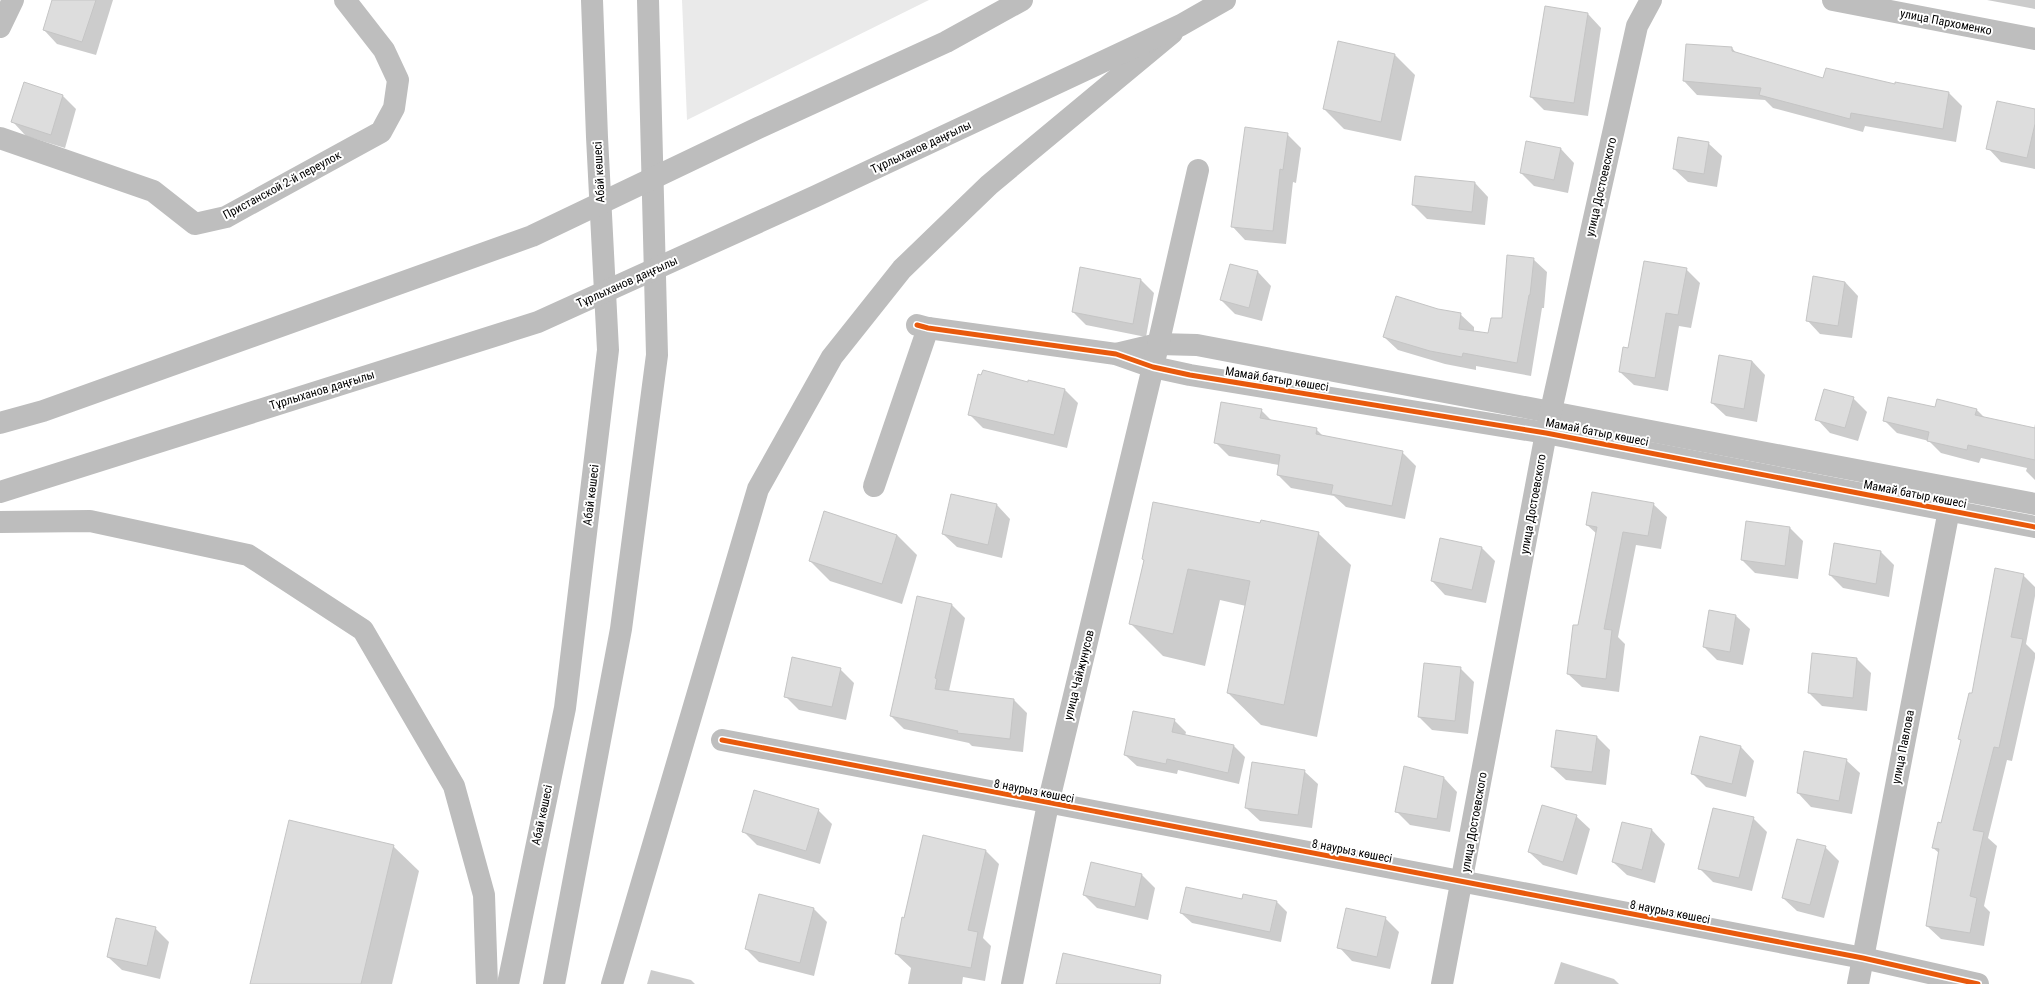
<svg xmlns="http://www.w3.org/2000/svg" width="2035" height="984" font-family="'Roboto Condensed',sans-serif">
	<style>
		.green { fill: #eaeaea }
		.shadow { fill: #0003 }
		.building { fill: #ddd; stroke: #c5c5c5 }
		.lines { fill: none; stroke-linecap: round; stroke-linejoin: round }
		.minor { stroke: #bebebe; stroke-width: 22 }
		.major { stroke: #bdbdbd; stroke-width: 22 }
		.highway { stroke: #bdbdbd; stroke-width: 22 }
		.cycleway-casing { stroke: #fff; stroke-width: 8 }
		.cycleway { stroke: #e8590c; stroke-width: 5 }
		.labels { text-anchor: middle; dominant-baseline: central; stroke-width: 4; stroke-linejoin: round; paint-order: stroke }
		.street-label { font-size: 12px; fill: #000; stroke: #fff }
	</style>
	<rect width="100%" height="100%" fill="#fff"/>
	<!-- green -->
	<polygon class="green" points="682,0 929,0 687,120"/>
	<!-- shadow -->
	<g class="shadow">
		<polygon points="53,0 113,0 96,55 57,44 44,30"/>
		<polygon points="1987,0 2035,0 2035,9"/>
		<polygon points="1588,14 1601,28 1588,116 1544,110 1531,97"/>
		<polygon points="1687,45 1732,48 1737,54 1824,79 1896,85 1949,93 1962,106 1956,142 1865,126 1863,132 1773,108 1765,100 1697,95 1684,81"/>
		<polygon points="1395,55 1415,75 1401,141 1344,129 1324,109"/>
		<polygon points="63,96 76,109 65,148 26,136 13,122"/>
		<polygon points="2035,110 2035,169 2001,162 1988,148"/>
		<polygon points="1287,134 1301,148 1296,183 1293,182 1286,244 1245,240 1232,226"/>
		<polygon points="1708,143 1722,156 1717,187 1688,182 1674,169"/>
		<polygon points="1561,149 1574,163 1568,193 1534,186 1521,173"/>
		<polygon points="1475,183 1488,197 1485,225 1427,219 1413,205"/>
		<polygon points="1533,259 1547,272 1544,308 1542,308 1531,376 1476,366 1476,370 1445,364 1398,350 1384,337 1437,310 1460,314 1474,327 1474,332 1489,334 1503,319"/>
		<polygon points="1230,265 1258,272 1271,286 1262,321 1235,314 1221,300"/>
		<polygon points="1686,269 1700,283 1691,328 1679,326 1668,391 1634,385 1620,372 1629,349"/>
		<polygon points="1141,280 1154,293 1146,337 1086,325 1073,312"/>
		<polygon points="1845,282 1858,296 1852,338 1820,334 1807,320"/>
		<polygon points="1720,356 1752,361 1765,375 1757,422 1726,416 1712,403"/>
		<polygon points="1028,383 1065,390 1078,403 1067,448 983,428 970,415"/>
		<polygon points="1853,398 1867,412 1858,441 1830,433 1817,419"/>
		<polygon points="1935,408 1976,409 1985,418 2034,429 2035,424 2035,480 2026,471 2027,468 1981,458 1979,463 1941,453 1929,441 1897,433 1884,420"/>
		<polygon points="1261,410 1273,422 1316,429 1323,436 1402,452 1416,466 1405,519 1346,507 1334,496 1291,488 1278,475 1279,465 1229,456 1215,442"/>
		<polygon points="952,495 997,505 1010,519 1002,558 957,547 943,534"/>
		<polygon points="1653,504 1667,517 1661,549 1636,545 1618,637 1625,644 1619,692 1582,687 1568,674 1597,534 1587,525"/>
		<polygon points="825,513 897,535 917,555 902,604 830,581 810,561"/>
		<polygon points="1261,524 1318,533 1351,565 1317,737 1261,725 1228,693 1246,606 1220,600 1205,666 1163,656 1130,623 1144,560 1143,559"/>
		<polygon points="1790,528 1803,541 1798,579 1755,573 1742,560"/>
		<polygon points="1481,547 1495,561 1486,603 1445,595 1432,581"/>
		<polygon points="1881,552 1894,565 1889,597 1843,588 1830,575"/>
		<polygon points="2023,575 2035,587 2035,596 2026,644 2035,653 2035,658 2012,761 2007,760 1988,838 1997,846 1984,906 1990,912 1984,946 1941,939 1927,926 1939,853 1933,848 1941,824 1962,741 1959,739 1972,695"/>
		<polygon points="952,605 965,618 949,691 1014,700 1027,713 1023,752 972,746 969,743 904,729 891,716"/>
		<polygon points="1710,611 1736,616 1750,629 1743,665 1717,660 1704,647"/>
		<polygon points="1813,654 1857,659 1871,673 1867,711 1822,706 1809,693"/>
		<polygon points="1460,668 1474,682 1468,734 1432,730 1419,717"/>
		<polygon points="840,669 854,683 846,720 799,710 785,696"/>
		<polygon points="1174,720 1186,732 1185,736 1234,746 1245,757 1239,784 1178,770 1177,774 1137,766 1125,755"/>
		<polygon points="1596,736 1610,750 1606,785 1566,780 1552,767"/>
		<polygon points="1701,738 1741,747 1754,761 1746,797 1706,787 1693,774"/>
		<polygon points="1846,760 1860,773 1852,814 1811,807 1798,793"/>
		<polygon points="1404,767 1444,778 1457,792 1450,832 1410,825 1396,811"/>
		<polygon points="1304,771 1318,784 1312,828 1260,821 1246,808"/>
		<polygon points="818,810 832,824 820,864 757,845 743,831"/>
		<polygon points="1576,816 1590,829 1577,875 1543,865 1529,852"/>
		<polygon points="1753,818 1767,832 1752,891 1713,882 1699,868"/>
		<polygon points="1623,823 1652,830 1665,844 1655,883 1627,875 1613,862"/>
		<polygon points="923,837 986,851 999,864 983,938 991,946 985,981 963,977 962,984 908,984 911,968 896,954"/>
		<polygon points="393,846 419,871 392,984 251,984"/>
		<polygon points="1825,847 1839,861 1824,918 1797,911 1783,898"/>
		<polygon points="1091,863 1142,875 1155,888 1148,920 1097,908 1084,895"/>
		<polygon points="1243,900 1276,901 1287,912 1281,942 1192,923 1181,913"/>
		<polygon points="813,908 827,922 814,976 759,962 746,949"/>
		<polygon points="1385,918 1399,932 1390,969 1352,961 1339,947"/>
		<polygon points="155,928 169,942 160,979 122,970 108,957"/>
		<polygon points="1561,962 1614,979 1619,984 1554,984"/>
		<polygon points="651,970 691,980 695,984 647,984"/>
	</g>
	<!-- building -->
	<g class="building">
		<polygon points="52,0 96,0 82,42 43,30"/>
		<polygon points="1545,6 1588,13 1574,103 1530,97"/>
		<polygon points="1338,41 1395,54 1381,122 1323,109"/>
		<polygon points="1686,44 1732,47 1732,51 1823,78 1826,68 1895,84 1895,82 1949,92 1943,129 1851,113 1850,119 1759,95 1761,88 1683,81"/>
		<polygon points="24,82 63,95 51,135 11,122"/>
		<polygon points="1997,101 2035,109 2035,124 2027,158 1986,149"/>
		<polygon points="1245,127 1288,133 1283,170 1280,169 1273,231 1231,227"/>
		<polygon points="1678,137 1709,142 1704,174 1673,169"/>
		<polygon points="1526,141 1561,148 1554,180 1520,173"/>
		<polygon points="1415,176 1475,182 1472,212 1412,205"/>
		<polygon points="1507,255 1534,258 1530,295 1529,295 1517,363 1463,353 1462,357 1430,351 1383,337 1396,296 1438,309 1461,313 1459,329 1488,333 1491,318 1502,318"/>
		<polygon points="1644,261 1687,268 1678,315 1666,313 1655,378 1619,372 1623,347 1628,348"/>
		<polygon points="1230,264 1258,271 1249,308 1220,300"/>
		<polygon points="1080,267 1141,279 1133,324 1072,312"/>
		<polygon points="1813,276 1845,282 1838,326 1806,321"/>
		<polygon points="1719,355 1752,361 1744,409 1711,403"/>
		<polygon points="983,370 1028,382 1028,380 1065,389 1054,435 968,415 978,374 981,375"/>
		<polygon points="1824,389 1854,397 1845,428 1815,420"/>
		<polygon points="1888,397 1935,407 1937,399 1977,409 1975,415 2035,428 2035,460 1968,445 1967,450 1927,441 1929,432 1883,421"/>
		<polygon points="1221,402 1262,409 1260,418 1317,428 1316,434 1403,451 1392,506 1331,494 1333,485 1277,475 1280,455 1214,443"/>
		<polygon points="1592,492 1654,503 1648,536 1623,532 1604,629 1612,630 1606,679 1567,674 1573,625 1578,625 1597,527 1586,525"/>
		<polygon points="951,494 997,504 988,545 942,534"/>
		<polygon points="1153,502 1260,523 1261,520 1319,532 1284,705 1227,693 1250,581 1188,569 1173,634 1129,624 1144,560 1142,559"/>
		<polygon points="824,511 897,535 882,584 809,561"/>
		<polygon points="1746,521 1790,527 1785,566 1741,560"/>
		<polygon points="1440,538 1482,547 1472,590 1431,581"/>
		<polygon points="1834,543 1881,551 1876,584 1829,575"/>
		<polygon points="1995,568 2024,574 2011,637 2023,639 1999,748 1994,747 1973,830 1984,832 1970,896 1977,898 1970,933 1926,926 1939,849 1932,848 1938,822 1941,823 1961,740 1958,739 1969,693 1972,693"/>
		<polygon points="917,596 952,604 935,678 937,679 935,689 1014,699 1010,739 957,733 958,731 890,716"/>
		<polygon points="1709,610 1736,615 1730,652 1703,647"/>
		<polygon points="1812,653 1857,658 1853,698 1808,693"/>
		<polygon points="792,657 841,668 832,707 784,697"/>
		<polygon points="1424,663 1461,667 1455,721 1418,717"/>
		<polygon points="1133,711 1175,719 1172,732 1234,745 1228,773 1167,759 1166,764 1124,755"/>
		<polygon points="1556,730 1597,736 1592,772 1551,767"/>
		<polygon points="1700,736 1741,746 1732,784 1691,774"/>
		<polygon points="1804,751 1847,759 1839,801 1797,793"/>
		<polygon points="1252,762 1305,770 1298,815 1245,808"/>
		<polygon points="1404,766 1444,777 1437,819 1395,812"/>
		<polygon points="754,790 819,809 806,851 742,832"/>
		<polygon points="1542,805 1577,815 1563,862 1528,852"/>
		<polygon points="1713,808 1754,817 1739,878 1698,869"/>
		<polygon points="289,820 394,845 361,984 250,984"/>
		<polygon points="1622,822 1652,829 1642,870 1612,862"/>
		<polygon points="923,835 986,850 968,930 978,932 971,968 895,954 902,917 904,918"/>
		<polygon points="1797,839 1826,846 1810,905 1782,898"/>
		<polygon points="1091,862 1142,874 1135,907 1083,895"/>
		<polygon points="1186,887 1242,899 1243,894 1277,901 1270,932 1180,913"/>
		<polygon points="759,894 814,908 800,963 745,949"/>
		<polygon points="1346,908 1386,917 1377,957 1337,948"/>
		<polygon points="116,918 156,927 147,966 107,957"/>
		<polygon points="1063,953 1161,975 1160,984 1056,984"/>
	</g>
	<g class="lines">
		<!-- minor -->
		<g class="minor">
			<polyline points="1833,0 2035,39"/>
			<polyline points="0,27 13,0"/>
			<polyline points="0,138 153,191 195,224 226,217 381,132 394,108 398,80 384,50 345,0"/>
			<polyline points="917,325 928,328 1116,354 1153,367 1190,375 1546,433 2035,527"/>
			<polyline points="1116,354 1158,344 1197,345 2035,504"/>
			<polyline points="874,486 928,328"/>
			<polyline points="722,740 1863,958 1978,984"/>
			<polyline points="1012,984 1048,804 1153,367 1198,170"/>
			<polyline points="1442,984 1546,433 1637,26 1651,0"/>
			<polyline points="1858,984 1949,510"/>
		</g>
		<!-- major -->
		<g class="major">
			<polyline points="0,522 90,521 248,555 363,630 454,786 484,895 487,984"/>
			<polyline points="508,984 565,708 608,350 597,137 592,0"/>
			<polyline points="554,984 621,629 657,355 648,0"/>
			<polyline points="612,984 758,489 832,357 902,269 989,185 1172,33"/>
		</g>
		<!-- highway -->
		<g class="highway">
			<polyline points="0,423 43,411 532,236 758,128 946,42 1022,0"/>
			<polyline points="0,492 538,322 816,196 1181,25 1225,0"/>
		</g>
		<!-- cycleway casing -->
		<g class="cycleway-casing">
			<g id="cycleway">
				<polyline points="917,325 928,328 1116,354 1153,367 1190,375 1546,433 2035,527"/>
				<polyline points="722,740 1863,958 1978,984"/>
			</g>
		</g>
		<!-- cycleway -->
		<use href="#cycleway" class="cycleway"/>
	</g>
	<g class="labels">
		<!-- street labels -->
		<g class="street-label">
			<text transform="translate(1946 22) rotate(11)">улица Пархоменко</text>
			<text transform="translate(921 147) rotate(-25)">Тұрлыханов даңғылы</text>
			<text transform="translate(599 172) rotate(-93)">Абай көшесі</text>
			<text transform="translate(282 185) rotate(-28)">Пристанской 2-й переулок</text>
			<text transform="translate(1601 187) rotate(-77)">улица Достоевского</text>
			<text transform="translate(627 282) rotate(-24)">Тұрлыханов даңғылы</text>
			<text transform="translate(1277 379) rotate(9)">Мамай батыр көшесі</text>
			<text transform="translate(322 390) rotate(-17)">Тұрлыханов даңғылы</text>
			<text transform="translate(1597 432) rotate(11)">Мамай батыр көшесі</text>
			<text transform="translate(1915 494) rotate(11)">Мамай батыр көшесі</text>
			<text transform="translate(591 495) rotate(-83)">Абай көшесі</text>
			<text transform="translate(1533 504) rotate(-80)">улица Достоевского</text>
			<text transform="translate(1079 675) rotate(-76)">улица Чайжунусов</text>
			<text transform="translate(1903 747) rotate(-79)">улица Павлова</text>
			<text transform="translate(1034 791) rotate(11)">8 наурыз көшесі</text>
			<text transform="translate(542 815) rotate(-78)">Абай көшесі</text>
			<text transform="translate(1474 822) rotate(-80)">улица Достоевского</text>
			<text transform="translate(1352 851) rotate(11)">8 наурыз көшесі</text>
			<text transform="translate(1670 912) rotate(11)">8 наурыз көшесі</text>
		</g>
	</g>
</svg>
